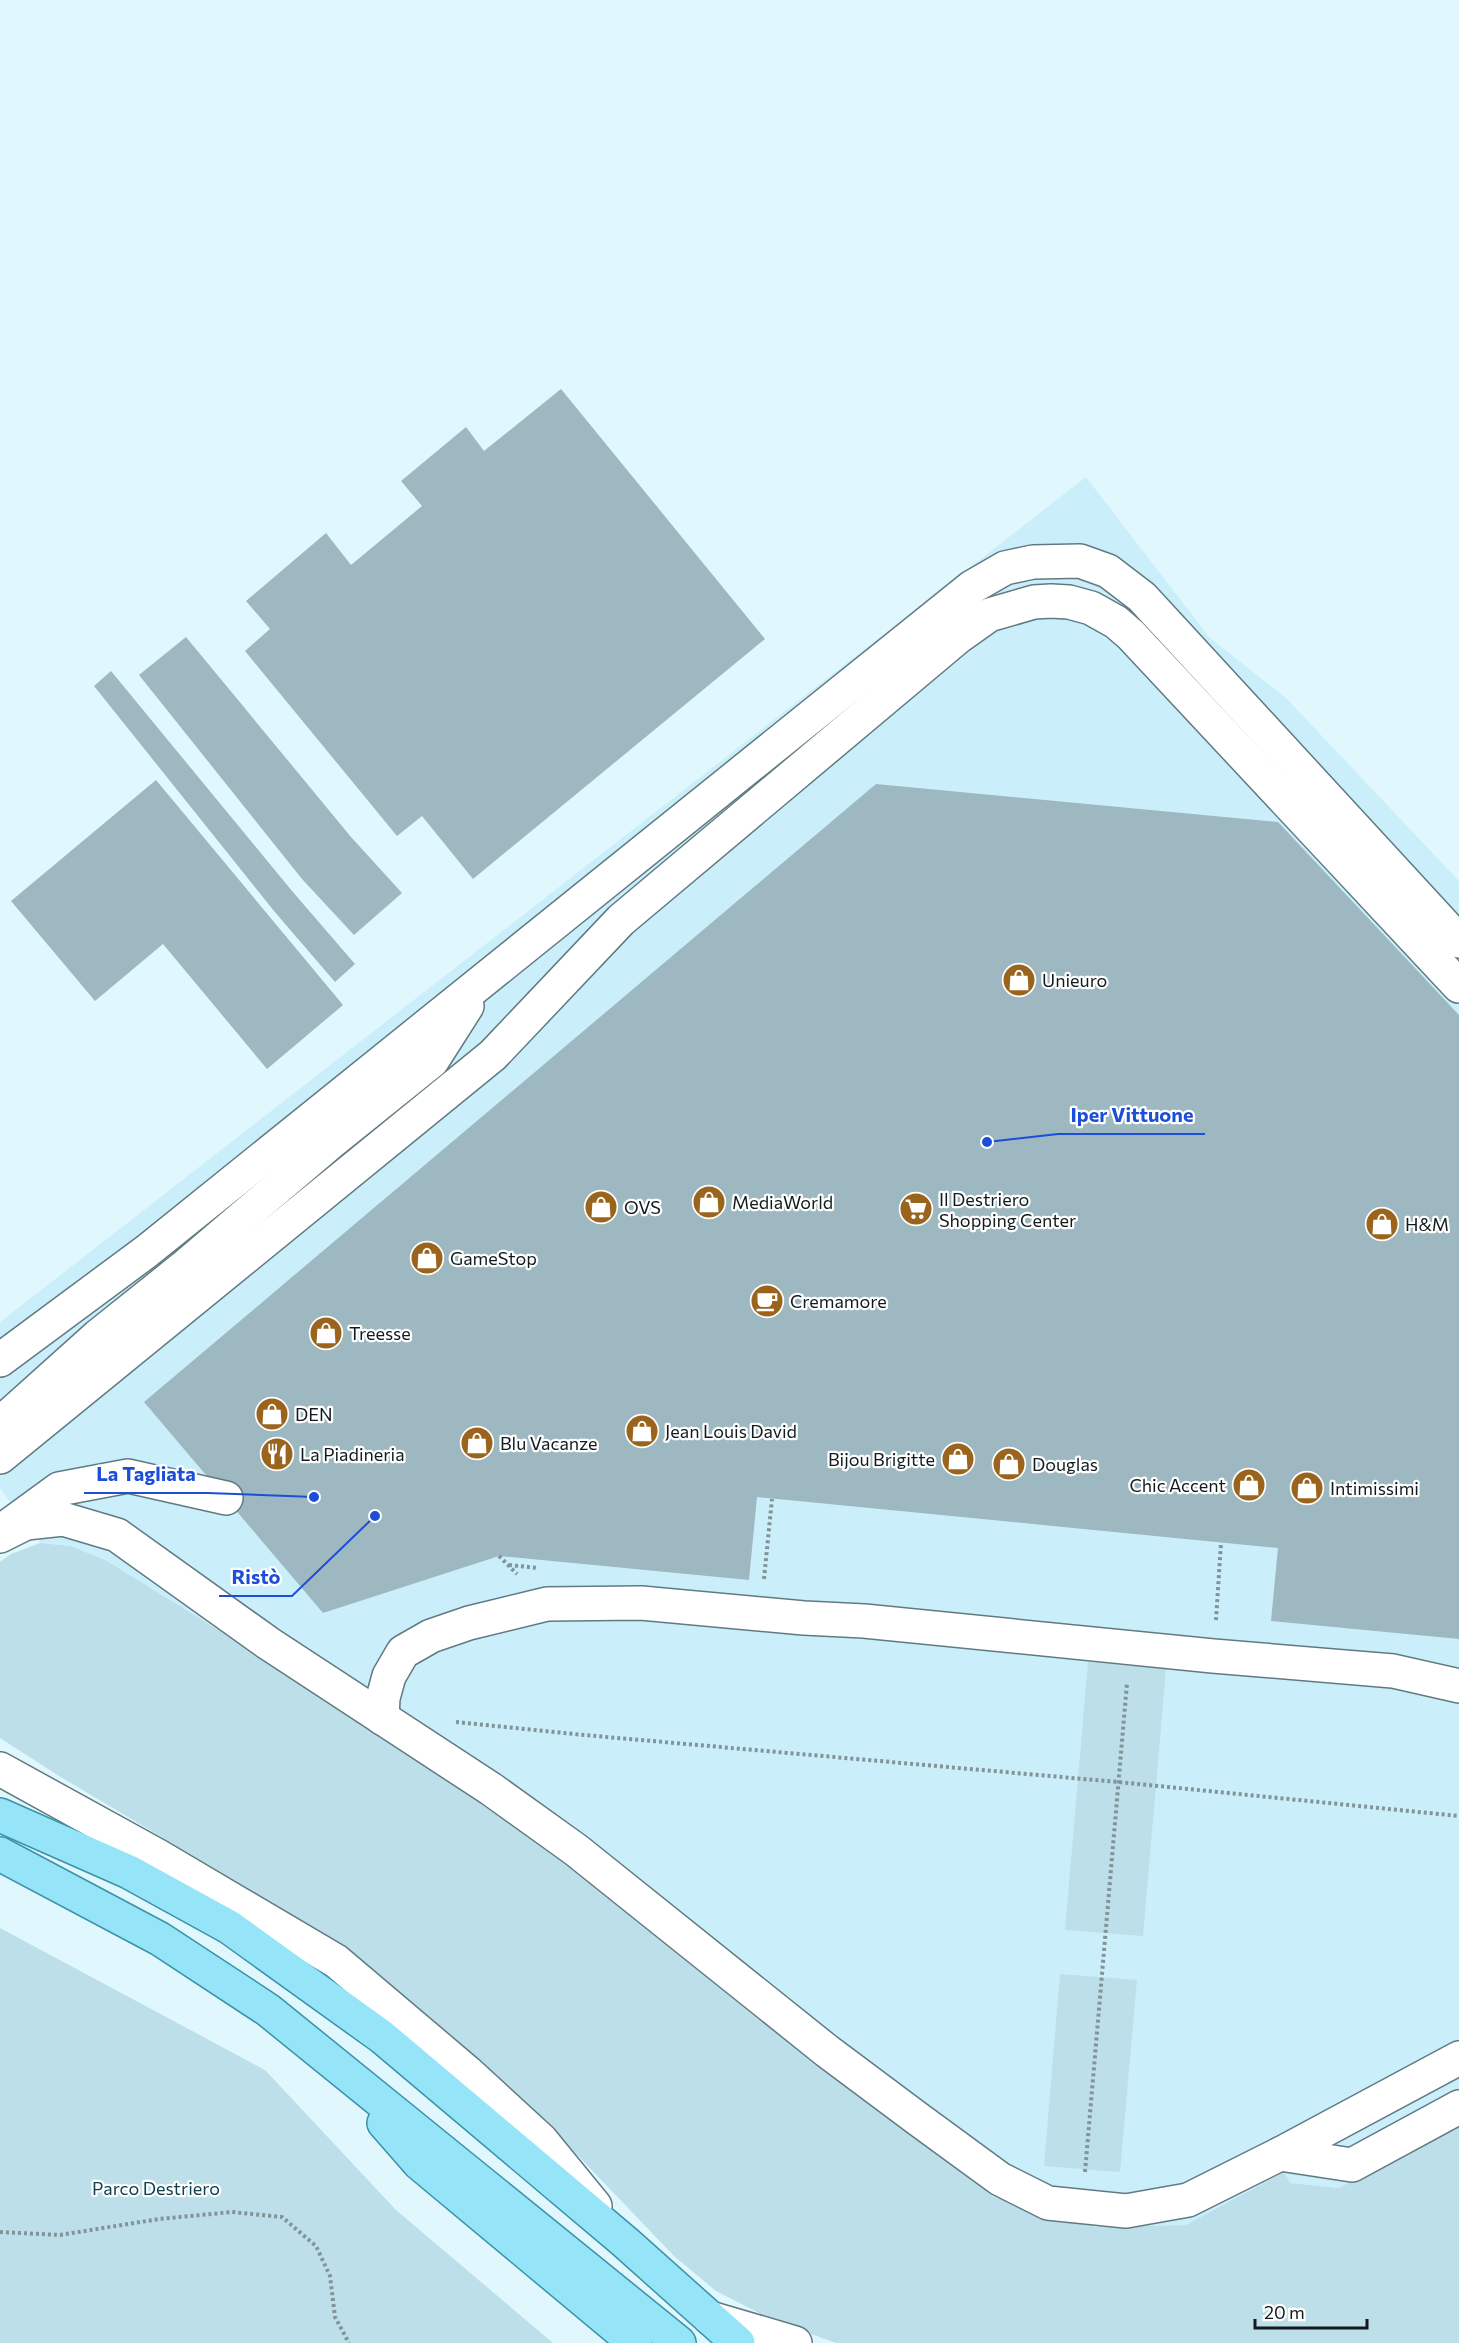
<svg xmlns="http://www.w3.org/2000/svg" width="1459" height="2343" font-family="Commissioner,sans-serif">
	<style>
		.built { fill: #caeffb }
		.green { fill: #bcdfe9 }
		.building { fill: #9db8c0 }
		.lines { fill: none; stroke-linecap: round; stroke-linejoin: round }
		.minor-casing { stroke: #617a82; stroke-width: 36 }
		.major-casing { stroke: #3a92a8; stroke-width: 36 }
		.path { stroke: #839499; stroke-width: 4; stroke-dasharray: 3 3; stroke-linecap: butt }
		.minor { stroke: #fff; stroke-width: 33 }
		.major { stroke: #96e4f8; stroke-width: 33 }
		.labels { text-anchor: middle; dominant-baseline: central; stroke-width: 4.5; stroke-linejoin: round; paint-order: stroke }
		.poi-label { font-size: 18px; fill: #111b1e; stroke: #fff; text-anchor: start }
		.park-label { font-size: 18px; fill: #0f414e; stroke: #fff }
		.leader { fill: none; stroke: #1d4ed8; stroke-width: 2 }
		.callout-dot { fill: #1d4ed8; stroke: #fff; stroke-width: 2 }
		.callout-label { font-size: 20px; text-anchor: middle; font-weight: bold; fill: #1d4ed8; stroke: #fff; stroke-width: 4.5; stroke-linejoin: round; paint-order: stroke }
	</style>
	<rect width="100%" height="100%" fill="#e0f7fe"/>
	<!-- built -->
	<polygon class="built" points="1086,477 1210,638 1286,698 1459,881 1459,2121 1339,2188 1290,2183 1284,2172 1187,2225 1095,2227 993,2197 450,1773 107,1561 71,1546 40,1543 0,1488 0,1322"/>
	<!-- green -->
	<g class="green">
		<polygon points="40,1543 71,1546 107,1561 450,1773 993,2197 1095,2227 1186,2225 1284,2172 1290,2183 1339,2188 1459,2121 1459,2343 836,2343 777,2322 716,2291 674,2256 539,2115 365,1963 244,1886 59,1776 0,1738 0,1562 11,1554"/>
		<polygon points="1088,1662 1166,1669 1143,1936 1065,1930"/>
		<polygon points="0,1928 265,2070 396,2210 553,2343 0,2343"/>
		<polygon points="1060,1974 1137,1980 1120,2172 1044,2166"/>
	</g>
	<!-- building -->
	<g class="building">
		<polygon points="561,389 765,639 473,879 422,816 397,836 245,651 270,629 246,601 326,533 351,565 422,506 401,481 466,427 484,451"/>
		<polygon points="186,637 351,837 402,893 354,935 302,879 139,675"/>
		<polygon points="111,671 292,891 355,964 335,982 274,911 94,686"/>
		<polygon points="156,780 343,1005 267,1069 163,944 95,1001 11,901"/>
		<polygon points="876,784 1278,822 1459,1015 1459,1639 1271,1621 1278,1548 757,1497 749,1580 499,1556 323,1613 144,1402"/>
	</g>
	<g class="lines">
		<!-- minor casing -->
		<g class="minor-casing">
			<g id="minor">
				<polyline points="0,1360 147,1251 972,587 1005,568 1033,562 1080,561 1108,571 1142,597 1459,941"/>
				<polyline points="0,1426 10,1415 98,1336 183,1268 330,1143 432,1061 467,1006"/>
				<polyline points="0,1457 493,1055 621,920 958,637 989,615 1034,602 1051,601 1069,602 1091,608 1116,622 1131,635 1459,986"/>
				<polyline points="11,1524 59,1489 128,1476 226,1498"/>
				<polyline points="0,1536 26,1523 63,1519 117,1535 268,1643 491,1789 576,1850 827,2051 918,2119 1000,2179 1048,2203 1126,2211 1188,2200 1280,2154 1459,2058"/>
				<polyline points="382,1718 383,1698 389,1676 403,1652 431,1636 469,1623 547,1604 641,1603 804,1618 864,1621 1213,1656 1393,1671 1459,1686"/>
				<polyline points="0,1769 158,1856 336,1961 467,2072 541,2140 595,2206"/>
				<polyline points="1280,2154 1352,2165 1459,2107"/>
				<polyline points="710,2318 795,2343"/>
			</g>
		</g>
		<!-- major casing -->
		<g class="major-casing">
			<g id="major">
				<polyline points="0,1815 129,1872 229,1927 382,2037 625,2242 738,2343"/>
				<polyline points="0,1854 160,1939 268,2010 679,2343"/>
				<polyline points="384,2123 419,2163 635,2343"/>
			</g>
		</g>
		<!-- path -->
		<g class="path">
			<polyline points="499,1556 517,1574"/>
			<polyline points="509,1565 538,1568"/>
			<polyline points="764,1579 772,1499"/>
			<polyline points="1216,1620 1221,1543"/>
			<polyline points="456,1722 584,1735 1118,1782 1459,1816"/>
			<polyline points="1085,2172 1127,1683"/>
			<polyline points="0,2232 60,2235 159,2219 232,2212 282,2217 316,2246 330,2276 335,2317 349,2343"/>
		</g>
		<!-- minor -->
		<use href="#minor" class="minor"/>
		<!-- major -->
		<use href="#major" class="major"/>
	</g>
	<!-- icons -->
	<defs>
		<g id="shop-disc" transform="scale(1.725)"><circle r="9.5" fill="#9a641d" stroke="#fff"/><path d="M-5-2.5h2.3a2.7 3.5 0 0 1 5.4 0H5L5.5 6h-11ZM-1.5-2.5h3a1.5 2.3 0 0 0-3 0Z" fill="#fff"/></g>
		<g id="supermarket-disc" transform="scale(1.725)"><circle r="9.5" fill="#9a641d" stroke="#fff"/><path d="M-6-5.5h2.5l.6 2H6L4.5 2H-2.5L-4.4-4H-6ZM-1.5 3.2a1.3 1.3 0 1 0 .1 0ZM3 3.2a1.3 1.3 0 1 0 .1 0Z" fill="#fff"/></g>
		<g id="cafe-disc" transform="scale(1.725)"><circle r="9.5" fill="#9a641d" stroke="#fff"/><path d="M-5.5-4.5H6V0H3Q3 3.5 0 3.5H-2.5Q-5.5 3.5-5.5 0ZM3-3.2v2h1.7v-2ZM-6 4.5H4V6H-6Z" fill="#fff"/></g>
		<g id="restaurant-disc" transform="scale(1.725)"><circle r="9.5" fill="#9a641d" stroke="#fff"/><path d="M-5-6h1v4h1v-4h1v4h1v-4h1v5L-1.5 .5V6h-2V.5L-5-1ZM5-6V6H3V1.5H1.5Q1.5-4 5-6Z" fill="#fff"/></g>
	</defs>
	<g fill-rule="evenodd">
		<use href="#shop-disc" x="1019" y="980"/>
		<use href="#shop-disc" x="709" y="1202"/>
		<use href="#shop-disc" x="601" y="1207"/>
		<use href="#supermarket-disc" x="916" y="1209"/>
		<use href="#shop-disc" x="1382" y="1224"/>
		<use href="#shop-disc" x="427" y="1258"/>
		<use href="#cafe-disc" x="767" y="1301"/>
		<use href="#shop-disc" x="326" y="1333"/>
		<use href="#shop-disc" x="272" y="1414"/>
		<use href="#shop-disc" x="642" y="1431"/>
		<use href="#shop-disc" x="477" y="1443"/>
		<use href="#restaurant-disc" x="277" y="1454"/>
		<use href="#shop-disc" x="958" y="1459"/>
		<use href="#shop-disc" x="1009" y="1464"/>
		<use href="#shop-disc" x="1249" y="1485"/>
		<use href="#shop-disc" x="1307" y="1488"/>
	</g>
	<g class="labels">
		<!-- poi labels -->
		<g class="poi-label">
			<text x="1042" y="980">Unieuro</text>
			<text x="939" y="1199">Il Destriero<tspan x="939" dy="21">Shopping Center</tspan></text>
			<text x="732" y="1202">MediaWorld</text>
			<text x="624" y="1207">OVS</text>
			<text x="1405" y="1224">H&amp;M</text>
			<text x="450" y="1258">GameStop</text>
			<text x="790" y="1301">Cremamore</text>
			<text x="349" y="1333">Treesse</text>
			<text x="295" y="1414">DEN</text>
			<text x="665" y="1431">Jean Louis David</text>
			<text x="500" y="1443">Blu Vacanze</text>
			<text x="300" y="1454">La Piadineria</text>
			<text x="935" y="1459" text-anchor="end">Bijou Brigitte</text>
			<text x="1032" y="1464">Douglas</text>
			<text x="1226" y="1485" text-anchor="end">Chic Accent</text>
			<text x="1330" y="1488">Intimissimi</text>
		</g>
		<!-- park labels -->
		<g class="park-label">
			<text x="156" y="2188">Parco Destriero</text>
		</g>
	</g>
	<!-- callouts -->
	<path class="leader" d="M987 1142L1058 1134H1205M314 1497L208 1493H84M375 1516L292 1596H219"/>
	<g class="callout-dot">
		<circle cx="987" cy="1142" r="6"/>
		<circle cx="314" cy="1497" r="6"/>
		<circle cx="375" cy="1516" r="6"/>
	</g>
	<g class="callout-label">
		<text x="1132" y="1122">Iper Vittuone</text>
		<text x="146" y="1481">La Tagliata</text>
		<text x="256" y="1584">Ristò</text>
	</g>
	<!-- scale -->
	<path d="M1255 2319v9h112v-9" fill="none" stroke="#111b1e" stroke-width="3"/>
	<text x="1264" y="2319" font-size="18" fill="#111b1e" stroke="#ffffff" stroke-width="4.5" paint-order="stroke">20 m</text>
</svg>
